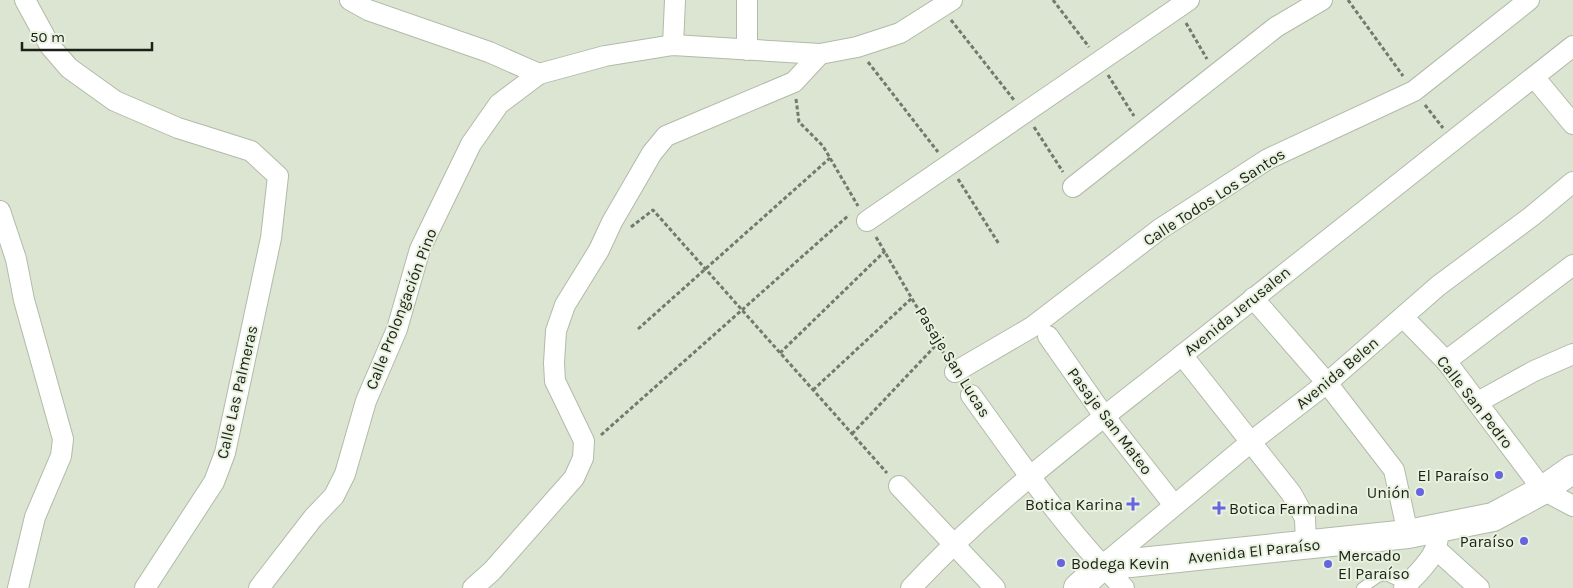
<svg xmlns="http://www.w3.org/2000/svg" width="1573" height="588" font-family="Karla,sans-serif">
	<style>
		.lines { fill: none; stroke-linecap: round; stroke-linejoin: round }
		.lane-casing { stroke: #b1bba8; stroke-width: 12 }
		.street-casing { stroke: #b1bba8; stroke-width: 22 }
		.secondary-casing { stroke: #b1bba8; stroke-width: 30 }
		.path { stroke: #72796d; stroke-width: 3; stroke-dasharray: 4 2.5; stroke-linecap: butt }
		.lane { stroke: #fff; stroke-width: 10 }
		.street { stroke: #fff; stroke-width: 20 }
		.secondary { stroke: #fff; stroke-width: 28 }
		.poi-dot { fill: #6665df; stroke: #e8f2df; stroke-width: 2 }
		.labels { text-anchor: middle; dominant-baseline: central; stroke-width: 4; stroke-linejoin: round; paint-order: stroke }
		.street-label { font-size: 16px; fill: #1c2019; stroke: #e8f2df }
		.poi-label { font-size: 16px; fill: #1c2019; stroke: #e8f2df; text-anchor: end }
	</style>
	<rect width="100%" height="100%" fill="#dbe5d2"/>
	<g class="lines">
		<!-- lane casing -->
		<g class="lane-casing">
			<polyline id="lane" points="1362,588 1378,577 1386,575 1407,585"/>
		</g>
		<!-- street casing -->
		<g class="street-casing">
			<g id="street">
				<polyline points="25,0 50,46 69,68 115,101 178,128 251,151 278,176 271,238 225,453 214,482 145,588"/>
				<polyline points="350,0 368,10 489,52 539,74"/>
				<polyline points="747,0 747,50"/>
				<polyline points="673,45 675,0"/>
				<polyline points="1534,77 1573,124"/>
				<polyline points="1073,187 1276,27 1322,0"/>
				<polyline points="0,211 16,259 24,300 63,439 61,456 35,517 18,588"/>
				<polyline points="867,221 1189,0"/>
				<polyline points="1253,298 1327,383 1394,470 1408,534"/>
				<polyline points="1403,317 1446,361 1543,490 1573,506"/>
				<polyline points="1048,336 1104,416 1174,505"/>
				<polyline points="1182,355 1291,493 1305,518 1306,545"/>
				<polyline points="1446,361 1573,265"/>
				<polyline points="955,372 1032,327 1160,229 1268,159 1414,91 1529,0"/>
				<path d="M971 395C1019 461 1066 531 1124 588"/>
				<polyline points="1478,402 1534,371 1573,354"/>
				<polyline points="899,486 995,588"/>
				<polyline points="1436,549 1479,588"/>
				<polyline points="1102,566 1252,441 1327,383 1438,286 1532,216 1573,182"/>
				<polyline points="259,588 313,518 334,496 345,474 366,401 397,329 420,249 471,144 499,104 539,74 605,56 673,45 820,54 857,47 900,33 952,0"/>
				<polyline points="473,588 492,571 574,478 583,458 584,441 555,381 554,363 556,331 565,305 599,250 612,222 652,153 666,136 794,82 820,54"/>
				<path d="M911 588C992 501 1088 430 1181 356 1312 252 1442 149 1573 46"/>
				<path d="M1404 588C1419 571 1443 552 1437 528"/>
			</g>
		</g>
		<!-- secondary casing -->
		<g class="secondary-casing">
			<polyline id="secondary" points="1078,588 1102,566 1408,534 1493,517 1543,490 1573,469"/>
		</g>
		<!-- path -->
		<g class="path">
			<polyline points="1053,0 1089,47"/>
			<polyline points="1348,0 1403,76"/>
			<polyline points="951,20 1014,100"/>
			<polyline points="1186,23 1207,59"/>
			<polyline points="868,62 938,152"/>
			<polyline points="1108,75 1134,116"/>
			<polyline points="796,99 799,122 823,146 858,206"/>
			<polyline points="1425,105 1443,128"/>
			<polyline points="1034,127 1063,172"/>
			<polyline points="958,179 999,244"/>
			<polyline points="631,227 653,210 887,473"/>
			<polyline points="876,237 946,357"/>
			<polyline points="638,329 830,158"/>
			<polyline points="780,353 885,251"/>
			<polyline points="813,390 912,298"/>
			<polyline points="852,434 938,343"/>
			<polyline points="601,435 849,215"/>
		</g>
		<!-- lane -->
		<use href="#lane" class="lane"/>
		<!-- street -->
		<use href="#street" class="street"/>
		<!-- secondary -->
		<use href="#secondary" class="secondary"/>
	</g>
	<!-- markers -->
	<g class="poi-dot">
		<circle cx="1499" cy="475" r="5"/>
		<circle cx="1420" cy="492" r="5"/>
		<path d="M1130.5 496.5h5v5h5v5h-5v5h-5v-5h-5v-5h5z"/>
		<path d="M1216.5 500.5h5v5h5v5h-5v5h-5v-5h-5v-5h5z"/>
		<circle cx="1524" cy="541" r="5"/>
		<circle cx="1061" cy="563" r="5"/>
		<circle cx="1328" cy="564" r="5"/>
	</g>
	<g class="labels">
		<!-- street labels -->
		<g class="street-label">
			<text transform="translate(1214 197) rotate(-33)">Calle Todos Los Santos</text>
			<text transform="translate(401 309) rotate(-69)">Calle Prolongación Pino</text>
			<text transform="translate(1237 311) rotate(-39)">Avenida Jerusalen</text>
			<text transform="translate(953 362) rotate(58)">Pasaje San Lucas</text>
			<text transform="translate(1337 373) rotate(-40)">Avenida Belen</text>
			<text transform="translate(237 392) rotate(-77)">Calle Las Palmeras</text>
			<text transform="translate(1475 402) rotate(52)">Calle San Pedro</text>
			<text transform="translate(1110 421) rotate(53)">Pasaje San Mateo</text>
			<text transform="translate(1254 551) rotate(-6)">Avenida El Paraíso</text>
		</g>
		<!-- poi labels -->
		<g class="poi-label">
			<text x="1489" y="475">El Paraíso</text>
			<text x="1410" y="492">Unión</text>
			<text x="1123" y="504">Botica Karina</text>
			<text x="1229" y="508" text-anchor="start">Botica Farmadina</text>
			<text x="1514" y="541">Paraíso</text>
			<text x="1338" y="555" text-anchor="start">Mercado<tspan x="1338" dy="18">El Paraíso</tspan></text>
			<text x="1071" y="563" text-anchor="start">Bodega Kevin</text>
		</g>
	</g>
	<!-- scale -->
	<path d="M22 42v8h130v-8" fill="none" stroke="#1c2019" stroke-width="2.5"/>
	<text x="30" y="42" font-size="15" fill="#1c2019" stroke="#e8f2df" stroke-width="4" paint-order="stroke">50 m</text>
</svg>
